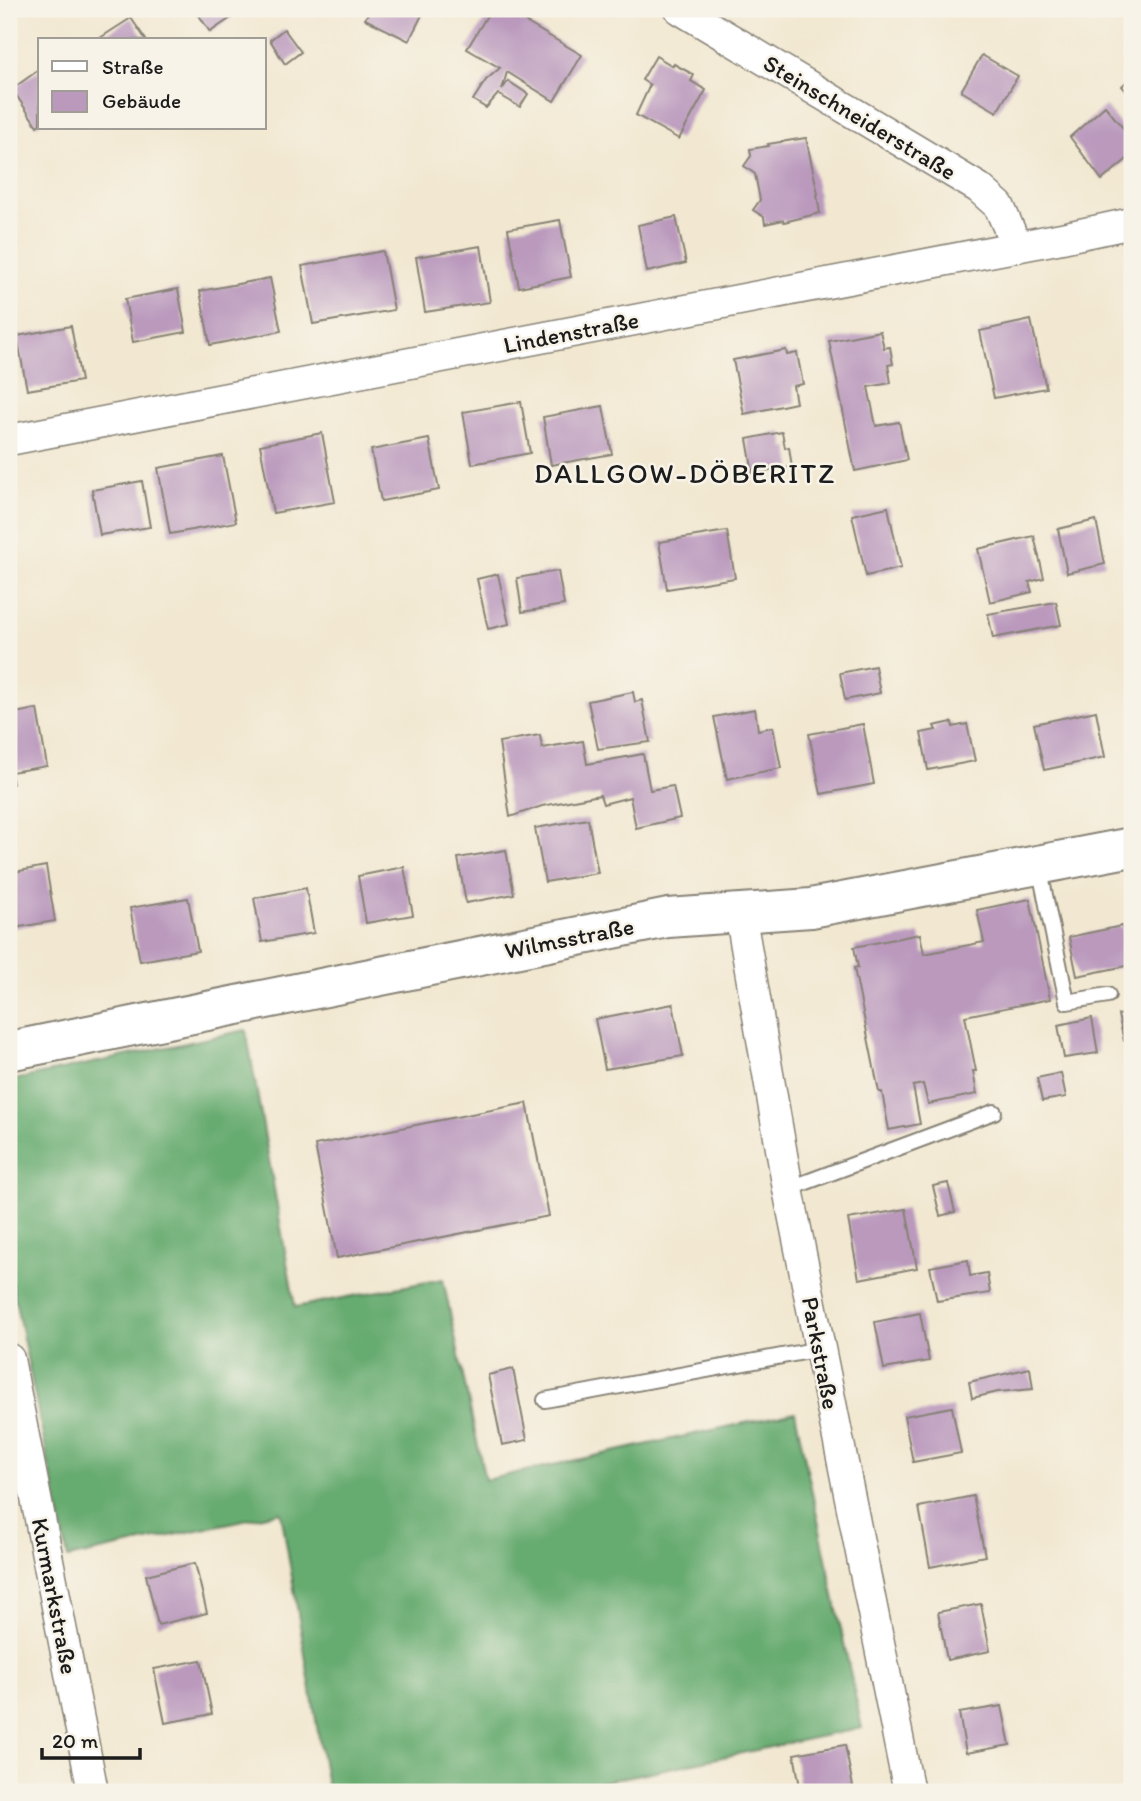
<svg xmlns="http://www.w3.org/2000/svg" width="1141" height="1801" font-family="Itim,sans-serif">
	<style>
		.forest { fill: #66ab70; stroke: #416446; stroke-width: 2 }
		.building { fill: #ba99bd }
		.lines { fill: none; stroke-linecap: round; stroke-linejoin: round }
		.lane-casing { stroke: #878276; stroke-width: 18 }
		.street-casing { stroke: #878276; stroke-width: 33 }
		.secondary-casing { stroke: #878276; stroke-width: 42 }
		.lane { stroke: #fff; stroke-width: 14 }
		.street { stroke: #fff; stroke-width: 30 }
		.secondary { stroke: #fff; stroke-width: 38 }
		.labels { text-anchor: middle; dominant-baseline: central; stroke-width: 5; stroke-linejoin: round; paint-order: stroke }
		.street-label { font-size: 24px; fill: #1c1c1c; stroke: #f7f3e8 }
		.quarter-label { font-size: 28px; letter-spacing: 2px; fill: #1c1c1c; stroke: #f7f3e8 }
	</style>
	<rect width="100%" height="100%" fill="#f7f3e8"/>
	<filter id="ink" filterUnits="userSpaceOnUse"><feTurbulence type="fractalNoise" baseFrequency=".0143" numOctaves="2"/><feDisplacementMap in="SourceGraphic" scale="14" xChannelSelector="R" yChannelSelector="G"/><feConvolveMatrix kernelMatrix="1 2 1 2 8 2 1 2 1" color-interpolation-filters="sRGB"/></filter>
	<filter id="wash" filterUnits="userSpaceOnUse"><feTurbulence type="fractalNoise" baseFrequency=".00686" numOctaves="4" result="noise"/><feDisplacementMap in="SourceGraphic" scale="28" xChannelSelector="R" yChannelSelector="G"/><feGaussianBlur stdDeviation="1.57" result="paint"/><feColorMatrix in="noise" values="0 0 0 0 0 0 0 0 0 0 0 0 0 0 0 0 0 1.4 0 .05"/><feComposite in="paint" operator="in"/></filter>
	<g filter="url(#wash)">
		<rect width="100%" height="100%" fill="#f2e8d1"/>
		<!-- forest -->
		<polygon class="forest" points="246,1030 295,1307 443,1279 485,1480 795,1412 862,1728 554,1792 328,1792 281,1512 68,1558 9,1270 9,1081"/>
		<g id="blocks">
			<!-- building -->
			<g class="building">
				<polygon points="195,9 244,9 210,32"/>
				<polygon points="370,9 425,9 409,41 365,19"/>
				<polygon points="491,9 503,9 582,55 554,101 507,72 502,90 508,81 528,94 520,107 498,94 486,108 473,100 486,80 500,68 467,49"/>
				<polygon points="131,18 146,40 97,40"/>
				<polygon points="284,29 301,52 285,64 270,40"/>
				<polygon points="982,55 1018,76 997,112 961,91"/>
				<polygon points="656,56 673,66 674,64 694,75 691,81 706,90 679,139 636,115 650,85 642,80"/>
				<polygon points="40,69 40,124 37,126 12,89"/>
				<polygon points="1132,76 1132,98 1122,86"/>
				<polygon points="1105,106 1132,139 1132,155 1102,180 1070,137"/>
				<polygon points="806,138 818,194 817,195 820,213 784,222 783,220 765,224 764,217 753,210 760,200 755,174 744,166 751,156 750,149 769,146 768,144"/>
				<polygon points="676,217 686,263 647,272 638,225"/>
				<polygon points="560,220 571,277 519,287 508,229"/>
				<polygon points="481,246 490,302 425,312 416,257"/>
				<polygon points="383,251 394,310 313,324 302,266"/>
				<polygon points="270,278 281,331 210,345 200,291"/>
				<polygon points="178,289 186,332 133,342 125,299"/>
				<polygon points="1031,320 1046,388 994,398 980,331"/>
				<polygon points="71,326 81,381 27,390 17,336"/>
				<polygon points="880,331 884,348 890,347 893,364 888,365 891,383 868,387 876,426 899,422 907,460 855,471 829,341"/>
				<polygon points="786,350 787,355 797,353 803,384 793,386 796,403 744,414 733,360"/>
				<polygon points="521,402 530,453 472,464 463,412"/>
				<polygon points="603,406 612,454 551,465 543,417"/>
				<polygon points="782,432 785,448 789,447 792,467 753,474 747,439"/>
				<polygon points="322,433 335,502 273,513 260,445"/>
				<polygon points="429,439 439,490 381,501 371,450"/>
				<polygon points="223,456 236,522 170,534 158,468"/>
				<polygon points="142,481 150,527 100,535 92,490"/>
				<polygon points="888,507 901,568 866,576 852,515"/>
				<polygon points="1096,520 1105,564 1067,573 1058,529"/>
				<polygon points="727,531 735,578 667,589 659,542"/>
				<polygon points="1034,536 1044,578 1029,582 1032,592 990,602 978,549"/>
				<polygon points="558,571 564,605 522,612 517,578"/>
				<polygon points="498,574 509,624 488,629 477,579"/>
				<polygon points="1056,602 1061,625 993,638 988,614"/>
				<polygon points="875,666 880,693 845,700 840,673"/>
				<polygon points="633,692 635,702 642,700 650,742 598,749 588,701"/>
				<polygon points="37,709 47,766 11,772 13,784 9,785 9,714"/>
				<polygon points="755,709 758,730 773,727 781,768 727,779 714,717"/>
				<polygon points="1096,711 1105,757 1044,770 1034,724"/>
				<polygon points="952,722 953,727 967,724 975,761 928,770 921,733 936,730 934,726"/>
				<polygon points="863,724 874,784 821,794 809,734"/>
				<polygon points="540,735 542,748 583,741 587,764 643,754 650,790 673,786 680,818 636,828 630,797 603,804 600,795 542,806 510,817 499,742"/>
				<polygon points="588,819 598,873 545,882 535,828"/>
				<polygon points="506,850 514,894 466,903 458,858"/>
				<polygon points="46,866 55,921 14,928 9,898 9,873"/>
				<polygon points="404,867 413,915 366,923 358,876"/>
				<polygon points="306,888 314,933 262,942 254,898"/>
				<polygon points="188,898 198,951 140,961 130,908"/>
				<polygon points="1030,899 1050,999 965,1016 976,1071 973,1071 977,1094 928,1104 923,1084 913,1086 920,1124 889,1130 882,1092 879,1092 854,968 858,967 854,947 920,934 924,954 984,942 977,910"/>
				<polygon points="1122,926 1131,965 1077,976 1069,937"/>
				<polygon points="673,1004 683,1056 605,1069 595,1019"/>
				<polygon points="1132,1012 1132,1040 1124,1041 1118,1015"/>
				<polygon points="1092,1018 1098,1053 1064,1058 1058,1025"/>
				<polygon points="1061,1073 1066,1097 1042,1101 1037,1078"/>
				<polygon points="527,1103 549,1216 337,1258 315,1145"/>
				<polygon points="948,1183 955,1212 940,1216 933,1186"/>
				<polygon points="906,1209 917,1268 859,1279 848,1219"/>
				<polygon points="968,1260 970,1276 987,1273 990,1293 937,1301 930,1267"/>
				<polygon points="920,1313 929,1361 884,1369 875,1322"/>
				<polygon points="1030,1368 1033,1389 998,1392 972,1398 969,1382"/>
				<polygon points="513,1369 527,1440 502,1445 488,1375"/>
				<polygon points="952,1407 961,1453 913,1462 904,1416"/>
				<polygon points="973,1496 985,1556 930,1567 919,1507"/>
				<polygon points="195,1563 207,1613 158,1625 146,1575"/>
				<polygon points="981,1604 990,1651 947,1660 938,1612"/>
				<polygon points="201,1660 212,1714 165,1723 154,1669"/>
				<polygon points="1002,1706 1010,1745 966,1753 959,1713"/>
				<polygon points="845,1745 854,1792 801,1792 794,1754"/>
				<polygon points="713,1785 715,1792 681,1792 681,1791"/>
			</g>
		</g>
	</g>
	<g filter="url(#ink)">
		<use href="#blocks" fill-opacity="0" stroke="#878276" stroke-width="2"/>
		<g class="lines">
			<!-- lane casing -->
			<g class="lane-casing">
				<g id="lane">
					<polyline points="1039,866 1067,1002 1108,995"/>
					<polyline points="788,1189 994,1112"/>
					<polyline points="545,1400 820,1349"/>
				</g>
			</g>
			<!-- street casing -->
			<g class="street-casing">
				<g id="street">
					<polyline points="680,9 979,188 999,206 1017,247"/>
					<polyline points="9,440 1062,238 1132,223"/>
					<polyline points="740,912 788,1189 909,1792"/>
					<polyline points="9,1359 93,1792"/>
				</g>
			</g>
			<!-- secondary casing -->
			<g class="secondary-casing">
				<polyline id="secondary" points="9,1051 668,918 811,908 1132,847"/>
			</g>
			<!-- lane -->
			<use href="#lane" class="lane"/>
			<!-- street -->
			<use href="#street" class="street"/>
			<!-- secondary -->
			<use href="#secondary" class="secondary"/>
		</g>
	</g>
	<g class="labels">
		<!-- street labels -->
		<g class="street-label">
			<text transform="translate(860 117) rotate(31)">Steinschneiderstraße</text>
			<text transform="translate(571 332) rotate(-11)">Lindenstraße</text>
			<text transform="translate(569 938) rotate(-11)">Wilmsstraße</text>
			<text transform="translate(821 1353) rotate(79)">Parkstraße</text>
			<text transform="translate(55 1596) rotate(79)">Kurmarkstraße</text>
		</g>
		<!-- quarter labels -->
		<g class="quarter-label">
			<text x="685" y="473">DALLGOW-DÖBERITZ</text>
		</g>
	</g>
	<!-- margin -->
	<rect width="1141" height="1801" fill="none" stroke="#f7f3e8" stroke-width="35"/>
	<!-- legend -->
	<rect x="38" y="38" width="228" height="91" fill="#f7f3e8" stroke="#9f9d96" stroke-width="2"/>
	<rect x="52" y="61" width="35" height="10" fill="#ffffff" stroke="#9f9d96" stroke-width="2"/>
	<text x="102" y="74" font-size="21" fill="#1c1c1c">Straße</text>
	<rect x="52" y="91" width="35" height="21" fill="#ba99bd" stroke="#9f9d96" stroke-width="2"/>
	<text x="102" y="108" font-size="21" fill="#1c1c1c">Gebäude</text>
	<!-- scale -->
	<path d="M42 1748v10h98v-10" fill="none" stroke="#1c1c1c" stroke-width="3.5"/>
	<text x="52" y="1748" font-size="21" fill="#1c1c1c" stroke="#f7f3e8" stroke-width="5" paint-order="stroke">20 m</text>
</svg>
